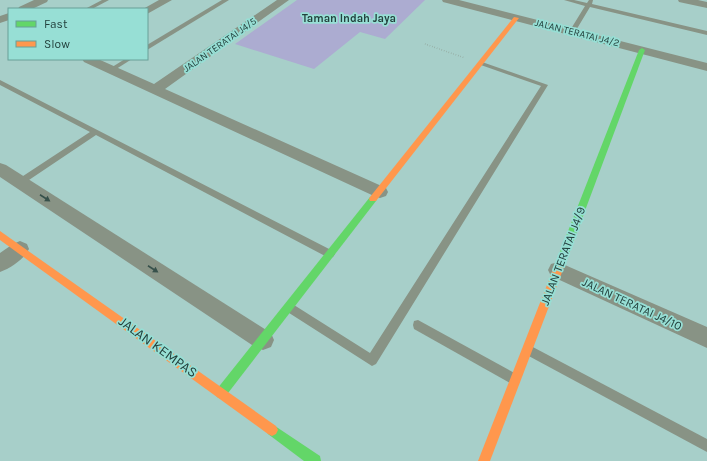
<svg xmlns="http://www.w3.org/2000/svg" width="707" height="461" font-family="Karla,sans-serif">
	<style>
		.green { fill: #acacd1 }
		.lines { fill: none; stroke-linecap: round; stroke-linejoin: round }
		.path { stroke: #8e9d93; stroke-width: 1.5; stroke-dasharray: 0.5 2; stroke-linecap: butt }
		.lane { fill: #889385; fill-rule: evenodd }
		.street { fill: #889385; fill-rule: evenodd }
		.fast { fill: #63d668; fill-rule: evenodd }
		.slow { fill: #ff974d; fill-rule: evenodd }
		.oneway { fill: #37514b }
		.labels { text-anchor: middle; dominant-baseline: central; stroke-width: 3.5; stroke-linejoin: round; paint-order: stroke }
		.far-street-label { font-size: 10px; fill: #23413d; stroke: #97dfd5 }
		.far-neighbourhood-label { font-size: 11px; font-weight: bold; fill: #23413d; stroke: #97dfd5 }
		.street-label { font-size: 12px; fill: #23413d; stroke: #97dfd5 }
		.near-street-label { font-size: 14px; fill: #23413d; stroke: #97dfd5 }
	</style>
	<rect width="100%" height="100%" fill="#a7cfc9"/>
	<!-- green -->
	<polygon class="green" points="297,0 425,0 385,39 360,32 314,69 235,44"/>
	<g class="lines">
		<!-- path -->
		<polyline class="path" points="425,44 465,58"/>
		<!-- lane -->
		<g class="lane">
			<polygon points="102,0 109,0 92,9 85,9"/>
			<polygon points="222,0 229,0 147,50 147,45"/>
			<polygon points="564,0 574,0 587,3 589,0 593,0 592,4 707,31 707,35 590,7 575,32 572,34 569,32 585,6"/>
			<polygon points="125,59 132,59 113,71 109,71 109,69"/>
			<polygon points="478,62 482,62 548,85 376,364 372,366 286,311 285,308 286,305 290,303 294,305 370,353 541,86 478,64"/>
			<polygon points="0,80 333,251 335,254 333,257 330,258 327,257 96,135 23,184 17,184 16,182 17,180 90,132 0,85"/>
			<polygon points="418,320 518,375 520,379 518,383 514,385 510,383 414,329 413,325 414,321"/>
			<polygon points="529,345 707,439 707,452 525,354 524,350 525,346"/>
		</g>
		<!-- street -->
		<g class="street">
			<polygon points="34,0 48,0 47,2 32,9 18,9 19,7"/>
			<polygon points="159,0 172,0 147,14 147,9 143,9"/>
			<polygon points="277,0 289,0 165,89 386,188 388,192 386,196 380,198 374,196 84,62 82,59 98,59 154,84"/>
			<polygon points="442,0 459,0 707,63 707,71 443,2"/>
			<polygon points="678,0 698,0 707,2 707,8 679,2"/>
			<polygon points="9,13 9,20 0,23 0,16"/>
			<polygon points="0,163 6,165 271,333 274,340 271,347 263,350 255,347 0,177"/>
			<path d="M20 241 27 244 29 249C24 259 11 268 0 272V253L13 244Z"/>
			<polygon points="558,262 707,327 707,348 551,276 548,270 551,264"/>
		</g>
		<!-- fast -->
		<g class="fast">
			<polygon points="642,48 645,50 564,267 562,270 559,271 556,270 554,267 639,50"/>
			<polygon points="373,196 376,197 377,199 376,201 225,397 221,399 217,397 215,393 217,389 370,197"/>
			<polygon points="272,424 320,456 321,461 304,461 268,434 266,430 268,426"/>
		</g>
		<!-- slow -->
		<g class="slow">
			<polygon points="514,17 519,18 376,201 370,201 369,199 370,197"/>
			<polygon points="0,231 276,426 278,430 276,434 272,436 268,434 0,240"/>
			<polygon points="559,263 562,264 564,267 490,461 478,461 554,267 556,264"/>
		</g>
	</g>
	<!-- one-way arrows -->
	<defs><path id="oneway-solid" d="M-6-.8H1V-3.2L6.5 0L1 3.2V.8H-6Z"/></defs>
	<g class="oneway">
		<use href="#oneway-solid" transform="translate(45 198) rotate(33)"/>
		<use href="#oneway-solid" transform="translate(153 269) rotate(33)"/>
	</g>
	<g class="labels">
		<!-- far-street labels -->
		<g class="far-street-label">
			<text transform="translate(577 33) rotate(14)">JALAN TERATAI J4/2</text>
			<text transform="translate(220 45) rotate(-35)">JALAN TERATAI J4/5</text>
		</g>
		<!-- far-neighbourhood labels -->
		<g class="far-neighbourhood-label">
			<text x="349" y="18">Taman Indah Jaya</text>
		</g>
		<!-- street labels -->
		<g class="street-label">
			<text transform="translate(563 256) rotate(-69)">JALAN TERATAI J4/9</text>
			<text transform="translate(632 304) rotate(25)">JALAN TERATAI J4/10</text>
		</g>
		<!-- near-street labels -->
		<g class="near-street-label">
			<text transform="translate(158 347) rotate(36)">JALAN KEMPAS</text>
		</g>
	</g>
	<!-- legend -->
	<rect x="8" y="8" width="140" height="52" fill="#97dfd5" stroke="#69a098"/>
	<rect x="16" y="21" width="20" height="6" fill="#63d668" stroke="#69a098"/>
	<text x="44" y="28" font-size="12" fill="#23413d">Fast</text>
	<rect x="16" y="41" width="20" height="6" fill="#ff974d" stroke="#69a098"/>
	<text x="44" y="48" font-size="12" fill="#23413d">Slow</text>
</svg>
